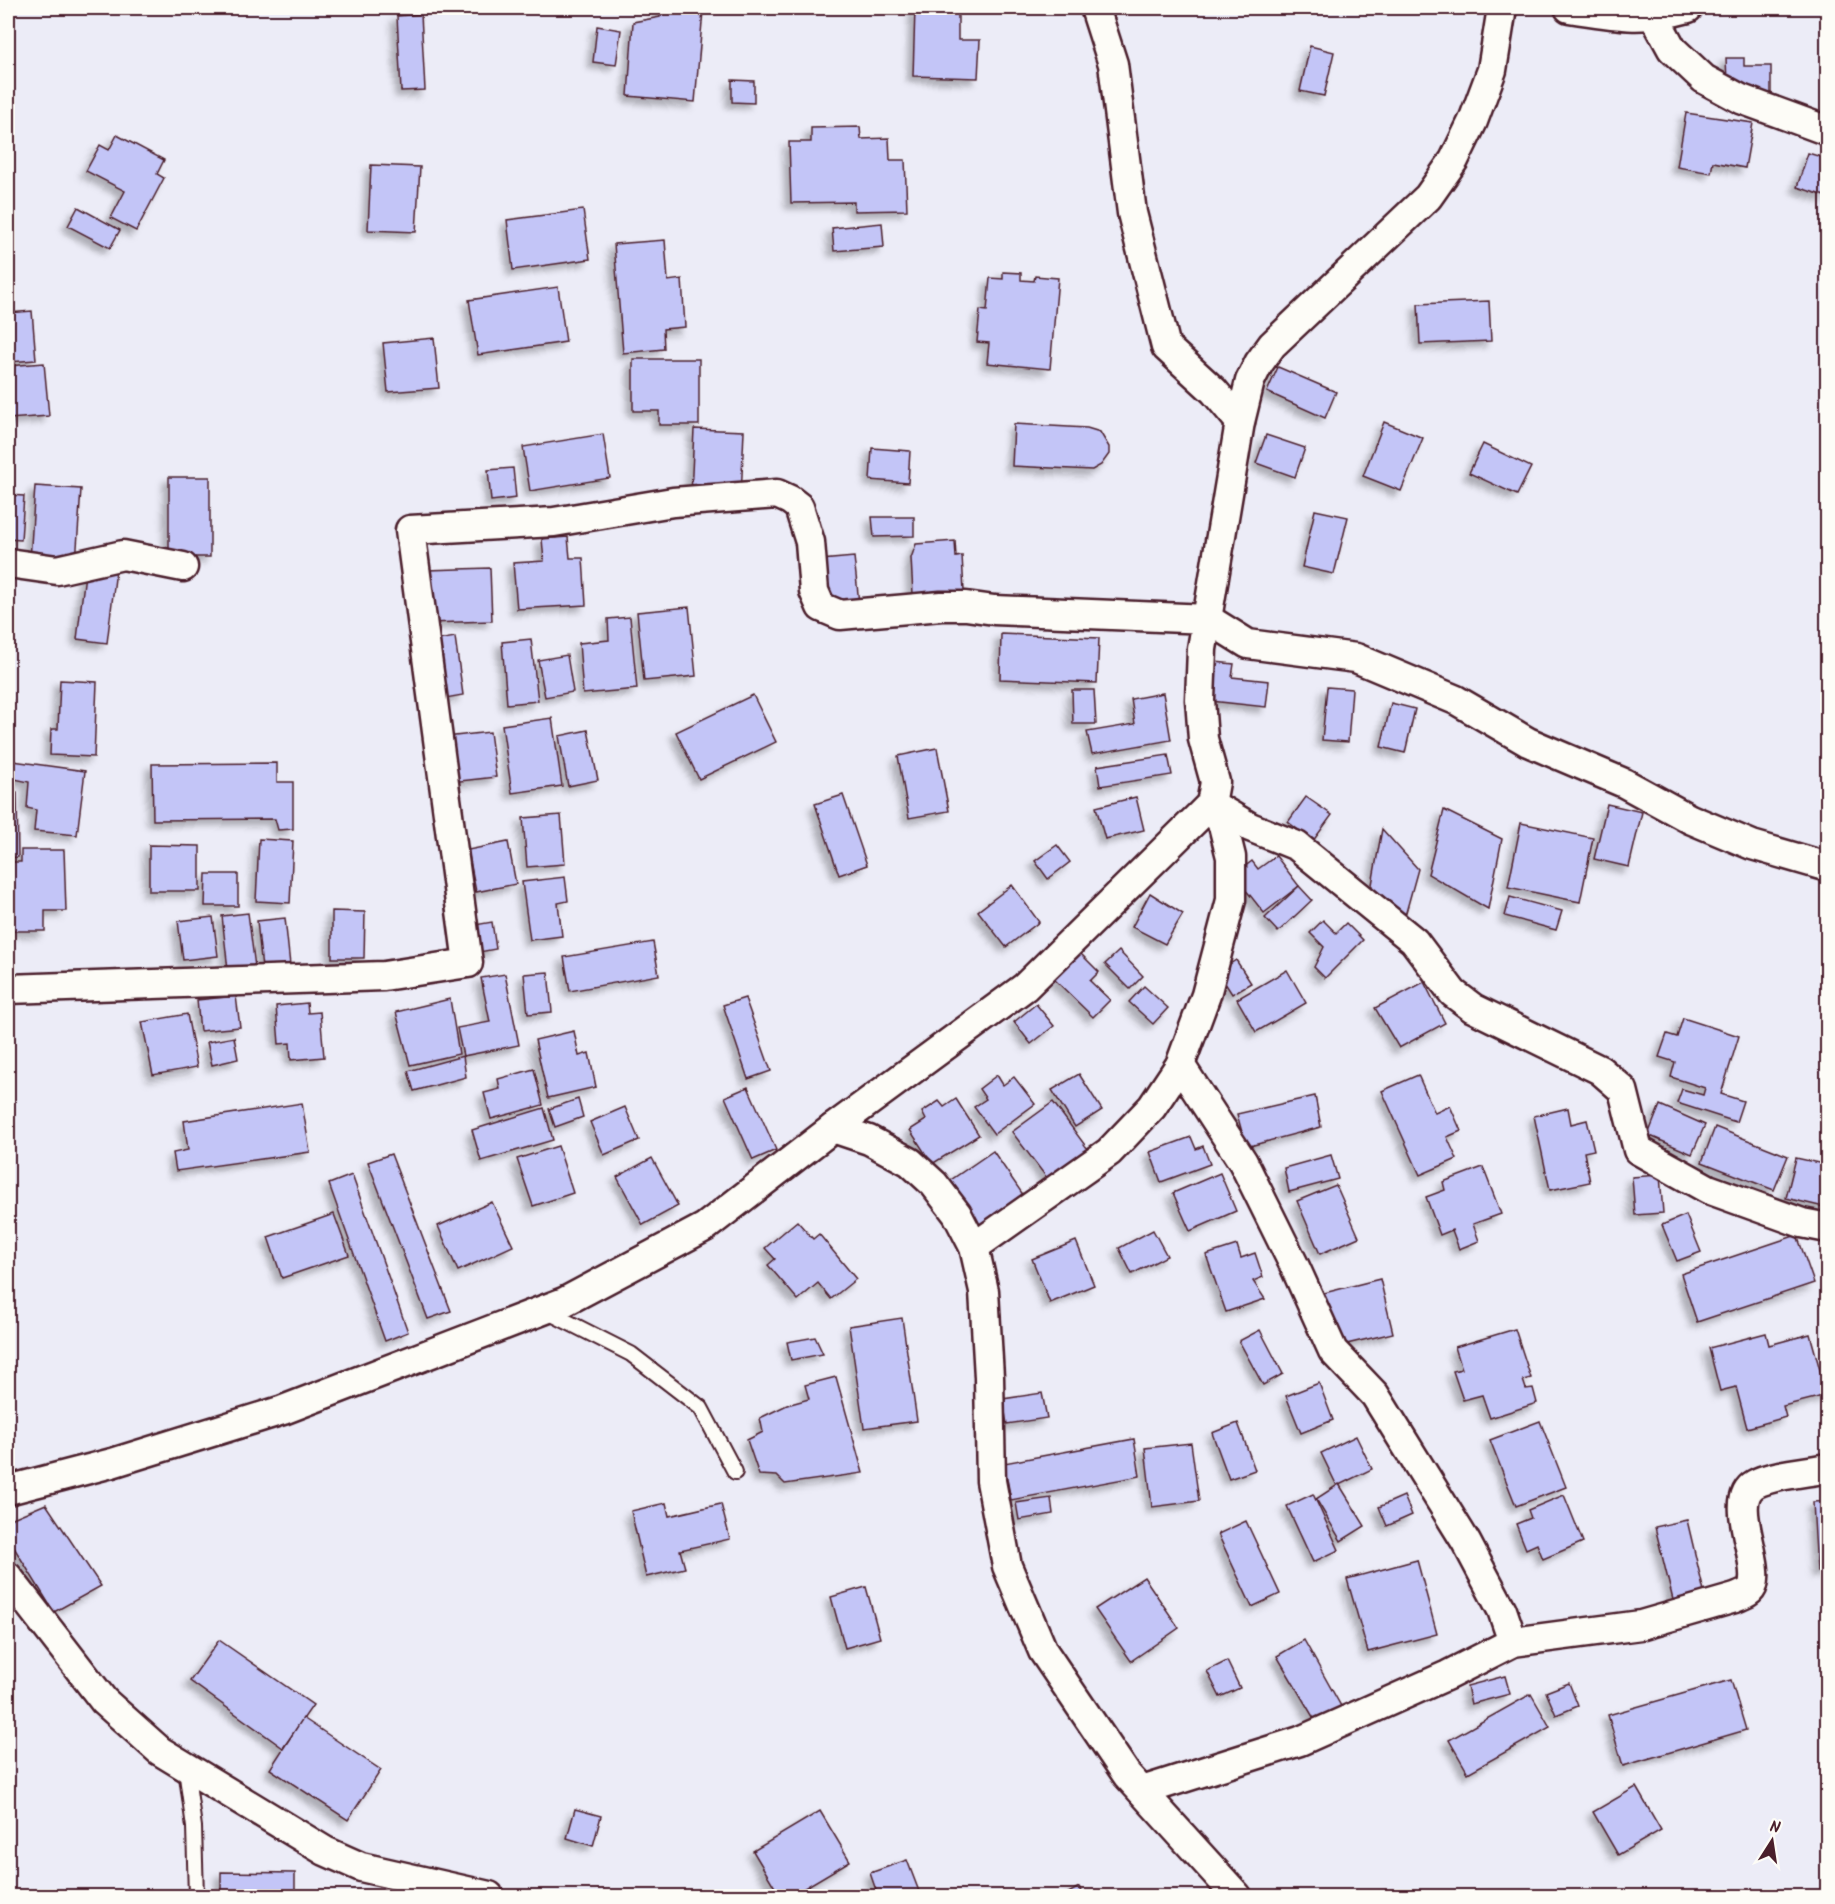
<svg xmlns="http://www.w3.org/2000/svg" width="1835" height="1904" font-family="Kalam,sans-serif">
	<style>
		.building { fill: #c3c5f7; stroke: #4a1f2b; stroke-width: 1.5; filter: url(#shadow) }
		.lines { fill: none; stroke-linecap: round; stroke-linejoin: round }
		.service-casing { stroke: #4a1f2b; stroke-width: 18 }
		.minor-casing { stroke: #4a1f2b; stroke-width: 33 }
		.service { stroke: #fdfcf7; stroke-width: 14 }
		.minor { stroke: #fdfcf7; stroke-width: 28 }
	</style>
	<defs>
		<filter id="shadow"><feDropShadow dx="-5.5" dy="5.5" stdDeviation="3" flood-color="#0004"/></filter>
	</defs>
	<rect width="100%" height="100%" fill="#ececf7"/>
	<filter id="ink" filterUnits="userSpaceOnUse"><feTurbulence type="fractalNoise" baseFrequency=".0167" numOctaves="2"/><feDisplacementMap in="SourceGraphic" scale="12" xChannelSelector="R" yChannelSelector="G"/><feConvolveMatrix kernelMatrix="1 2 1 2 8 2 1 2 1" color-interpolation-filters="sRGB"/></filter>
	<g filter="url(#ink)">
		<!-- building -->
		<g class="building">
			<polygon points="661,8 703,11 695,102 628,96 633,22 660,17"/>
			<polygon points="915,8 958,8 958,40 980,40 978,78 913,76"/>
			<polygon points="421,14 425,90 401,91 397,16"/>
			<polygon points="597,26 621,30 616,65 593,62"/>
			<polygon points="1310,46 1334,52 1324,96 1300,91"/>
			<polygon points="1726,58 1744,58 1744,66 1771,66 1771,94 1744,94 1727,84"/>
			<polygon points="732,80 754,81 754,103 732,102"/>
			<polygon points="1686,113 1753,123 1745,168 1713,162 1711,173 1677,167"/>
			<polygon points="860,127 861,139 889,138 890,160 905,160 907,210 854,211 854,202 791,203 789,142 811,142 811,128"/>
			<polygon points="117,135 164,160 157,174 164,178 136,231 111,218 125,191 86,171 100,145 109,150"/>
			<polygon points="1808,153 1828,159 1828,197 1797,187"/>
			<polygon points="371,165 420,167 416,232 368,230"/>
			<polygon points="78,207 120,230 110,248 68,226"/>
			<polygon points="8,209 13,210 11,237 8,237"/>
			<polygon points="583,210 590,259 513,270 507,220"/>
			<polygon points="882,223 884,247 834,251 832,228"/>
			<polygon points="665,240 668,281 682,279 685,327 663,329 664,349 623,353 614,244"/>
			<polygon points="1003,272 1021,273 1021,280 1034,281 1035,276 1058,278 1050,369 987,363 989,343 977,342 980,310 987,311 990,278 1003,279"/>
			<polygon points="558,287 566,342 478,355 469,300"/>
			<polygon points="1489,301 1491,341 1420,344 1418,304"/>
			<polygon points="32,311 36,360 8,362 8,313"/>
			<polygon points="434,338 439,388 388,392 383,343"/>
			<polygon points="633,359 699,359 699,425 659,425 659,411 633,411"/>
			<polygon points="44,363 49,416 8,419 8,366"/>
			<polygon points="1278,367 1336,392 1325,418 1267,392"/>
			<polygon points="1384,422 1423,438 1401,491 1363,476"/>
			<polygon points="1014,424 1087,428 1100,432 1109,447 1109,454 1101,465 1092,470 1012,466"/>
			<polygon points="694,429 744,431 741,497 691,495"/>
			<polygon points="603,434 610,478 530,491 523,447"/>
			<polygon points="1266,435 1305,448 1295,477 1256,463"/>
			<polygon points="1483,444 1531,467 1517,495 1469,473"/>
			<polygon points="872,448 910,451 908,483 870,480"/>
			<polygon points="513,468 516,498 491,501 488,470"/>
			<rect x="169" y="477" width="41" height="80"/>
			<polygon points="35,486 81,489 76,562 30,560"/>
			<polygon points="8,495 24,496 21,540 8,539"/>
			<polygon points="1315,510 1348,517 1334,574 1302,567"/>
			<polygon points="872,517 914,517 914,536 874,537"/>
			<polygon points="568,537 570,558 583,558 586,605 517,609 513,563 544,561 542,539"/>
			<polygon points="955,541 956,557 962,556 964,591 913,594 911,558 916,544"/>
			<polygon points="854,557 859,603 827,607 821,560"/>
			<polygon points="86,566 116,570 107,643 77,639"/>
			<polygon points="490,568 492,621 428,623 427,570"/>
			<polygon points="8,587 12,588 8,621"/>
			<polygon points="689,607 696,676 644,681 637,612"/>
			<polygon points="630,617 637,689 583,694 579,643 609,640 608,619"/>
			<polygon points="1001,634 1099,638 1097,683 1000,679"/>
			<polygon points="455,637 463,695 440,699 432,641"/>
			<polygon points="531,639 538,701 507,704 502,642"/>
			<polygon points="567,655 573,692 545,697 538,660"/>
			<polygon points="1215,662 1234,664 1232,677 1269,681 1266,707 1211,701"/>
			<polygon points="60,680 97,682 94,757 50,755 51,729 58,729"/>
			<polygon points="1327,687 1352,689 1348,742 1322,740"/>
			<polygon points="1072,690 1094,690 1096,724 1073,724"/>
			<polygon points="1163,693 1171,740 1092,754 1087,732 1135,724 1131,699"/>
			<polygon points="753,695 776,742 699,779 676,732"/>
			<polygon points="8,699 12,700 8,746"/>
			<polygon points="1391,703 1415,709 1405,753 1381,747"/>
			<polygon points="552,718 562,786 512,793 502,725"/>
			<polygon points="588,730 598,780 568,786 559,736"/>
			<polygon points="490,732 496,777 451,782 446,737"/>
			<polygon points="937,748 949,811 909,818 898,756"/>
			<polygon points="1168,755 1172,775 1100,786 1097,766"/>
			<polygon points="13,761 85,771 77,835 34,831 36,810 27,808 29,782 10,778"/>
			<polygon points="277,763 277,782 293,782 293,829 278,830 275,819 153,820 152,764"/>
			<polygon points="17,792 18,857 8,858 8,793"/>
			<polygon points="843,795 867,865 839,875 815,804"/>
			<polygon points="1136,797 1144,830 1105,839 1096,807"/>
			<polygon points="1306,797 1332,815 1313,841 1288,822"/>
			<polygon points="1607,804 1642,812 1629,867 1594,859"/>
			<polygon points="1444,810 1502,839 1488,909 1428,874"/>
			<polygon points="561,815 565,864 527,867 523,818"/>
			<polygon points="1521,823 1593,838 1580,902 1508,887"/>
			<polygon points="1382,829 1418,869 1405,916 1371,890"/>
			<polygon points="259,839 293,841 290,903 256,901"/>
			<polygon points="508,842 516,884 476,892 468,850"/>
			<polygon points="149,845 200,846 200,891 149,891"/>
			<polygon points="1057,845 1070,862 1048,879 1035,861"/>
			<polygon points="21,850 64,850 66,911 45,911 45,931 9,931 10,862 21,862"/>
			<polygon points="1276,856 1299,886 1264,913 1234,875 1252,861 1258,869"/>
			<polygon points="206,874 238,874 238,906 205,906"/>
			<polygon points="565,877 568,901 558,903 562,936 530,940 522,882"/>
			<polygon points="1012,885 1039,922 1006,947 978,911"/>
			<polygon points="1299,886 1312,900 1278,932 1265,918"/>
			<polygon points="1150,893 1183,914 1165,944 1132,927"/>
			<polygon points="1510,897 1562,911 1556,930 1505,916"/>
			<polygon points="332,911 365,912 364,958 332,958"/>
			<polygon points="248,913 255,967 228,970 222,916"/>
			<polygon points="213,917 218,956 183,960 178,921"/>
			<polygon points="285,918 290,965 262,968 257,921"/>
			<polygon points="1323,920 1336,933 1346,923 1363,940 1325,978 1314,967 1324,947 1310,933"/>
			<polygon points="492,922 496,949 474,953 469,926"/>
			<polygon points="653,942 659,975 570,991 564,957"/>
			<polygon points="1119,951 1143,976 1130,989 1105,964"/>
			<polygon points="1080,953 1099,972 1090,981 1110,1000 1093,1017 1054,979"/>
			<polygon points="1236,960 1251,983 1232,994 1218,972"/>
			<polygon points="1287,970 1306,1003 1256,1032 1237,999"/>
			<polygon points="548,972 552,1012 528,1014 524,974"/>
			<polygon points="505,974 519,1045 463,1056 457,1028 490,1022 481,978"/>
			<polygon points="1424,982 1445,1023 1399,1048 1375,1008"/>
			<polygon points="1144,986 1168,1008 1153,1024 1129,1002"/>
			<polygon points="236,996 240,1027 200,1031 197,1000"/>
			<polygon points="745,998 771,1071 748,1079 723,1005"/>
			<polygon points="450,999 459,1054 410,1065 396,1012"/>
			<polygon points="307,1003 308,1013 320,1012 324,1057 291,1060 290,1043 279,1044 276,1006"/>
			<polygon points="1036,1004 1054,1026 1031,1044 1014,1022"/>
			<polygon points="187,1014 197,1067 153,1075 142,1022"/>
			<polygon points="1683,1018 1739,1036 1721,1094 1743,1101 1736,1122 1677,1103 1682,1089 1703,1095 1705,1088 1671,1077 1675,1062 1659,1057 1667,1034 1677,1037"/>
			<polygon points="574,1031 579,1056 589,1053 596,1087 548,1098 535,1040"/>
			<polygon points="234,1037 238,1059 212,1065 207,1042"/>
			<polygon points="463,1056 466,1077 414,1091 408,1071"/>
			<polygon points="534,1069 543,1105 491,1119 484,1093 500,1089 498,1079"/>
			<polygon points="1079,1074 1102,1110 1075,1127 1052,1090"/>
			<polygon points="997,1075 1003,1085 1014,1077 1035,1104 994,1134 974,1107 986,1099 979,1089"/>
			<polygon points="1418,1075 1435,1113 1450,1106 1461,1131 1447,1137 1457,1159 1420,1175 1382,1091"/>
			<polygon points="748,1087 776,1150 753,1160 725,1097"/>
			<polygon points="1315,1096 1321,1127 1246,1147 1237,1114"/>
			<polygon points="578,1099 583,1117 555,1127 549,1109"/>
			<polygon points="956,1099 979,1135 932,1164 910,1130 926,1120 922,1112 939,1101 944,1107"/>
			<polygon points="1053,1102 1093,1156 1053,1186 1012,1132"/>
			<polygon points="302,1103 310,1152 176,1171 173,1153 188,1150 184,1121"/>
			<polygon points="1660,1105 1705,1125 1692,1154 1648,1135"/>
			<polygon points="625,1107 639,1140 604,1155 590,1122"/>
			<polygon points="544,1108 553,1140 481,1161 472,1130"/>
			<polygon points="1568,1108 1571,1124 1587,1120 1594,1150 1584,1152 1590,1182 1550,1190 1534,1116"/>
			<polygon points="1715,1127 1788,1156 1774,1190 1702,1162"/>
			<polygon points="1191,1137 1196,1149 1203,1146 1210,1164 1161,1182 1150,1152"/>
			<polygon points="558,1146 573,1193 533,1206 517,1159"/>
			<polygon points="993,1151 1026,1199 979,1232 945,1184"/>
			<polygon points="391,1154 451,1311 428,1319 368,1162"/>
			<polygon points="1331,1155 1338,1179 1289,1192 1284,1168"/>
			<polygon points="652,1158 678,1206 643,1225 617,1177"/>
			<polygon points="1796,1158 1828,1165 1828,1208 1786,1198"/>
			<polygon points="1483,1167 1501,1214 1473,1224 1479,1241 1459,1249 1452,1230 1440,1235 1426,1197 1445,1190 1443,1182"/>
			<polygon points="1220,1173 1236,1211 1190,1231 1173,1193"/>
			<polygon points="352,1175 408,1332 385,1341 329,1184"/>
			<polygon points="1660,1175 1663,1213 1635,1215 1632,1177"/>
			<polygon points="1336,1185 1359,1237 1320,1254 1297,1201"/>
			<polygon points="492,1202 513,1246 458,1271 438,1226"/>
			<polygon points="334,1214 349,1255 282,1278 268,1237"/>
			<polygon points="1686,1215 1701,1252 1677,1261 1662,1225"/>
			<polygon points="797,1221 813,1239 819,1234 856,1279 831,1299 818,1283 798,1300 768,1265 775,1259 765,1248"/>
			<polygon points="1153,1230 1167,1256 1132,1274 1119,1248"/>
			<polygon points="1797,1235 1814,1283 1697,1322 1681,1274"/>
			<polygon points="1076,1241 1094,1285 1050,1303 1032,1259"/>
			<polygon points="1237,1245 1241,1258 1255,1253 1263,1277 1253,1281 1265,1299 1226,1312 1206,1255"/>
			<polygon points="1380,1279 1393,1333 1334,1347 1320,1294"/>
			<polygon points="902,1318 917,1421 864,1428 849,1326"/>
			<polygon points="1515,1329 1531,1378 1523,1380 1526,1389 1533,1388 1537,1403 1490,1418 1482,1395 1463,1400 1453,1371 1462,1369 1455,1347"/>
			<polygon points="1260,1330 1283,1374 1263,1385 1239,1341"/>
			<polygon points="1766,1333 1769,1345 1810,1334 1827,1395 1783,1406 1786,1417 1747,1428 1736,1387 1720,1391 1709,1348"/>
			<polygon points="815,1337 823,1354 791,1360 787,1342"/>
			<polygon points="836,1377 863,1473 785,1484 777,1476 759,1475 747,1440 763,1432 760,1418 787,1405 809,1399 805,1385"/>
			<polygon points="1319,1383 1333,1420 1301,1433 1286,1396"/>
			<polygon points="1042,1393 1047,1418 1007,1424 1003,1399"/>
			<polygon points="1540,1421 1566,1487 1516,1506 1490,1440"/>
			<polygon points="1238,1423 1255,1470 1229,1479 1212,1433"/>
			<polygon points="1356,1436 1372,1469 1337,1486 1321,1453"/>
			<polygon points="1134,1439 1140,1476 1011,1500 1004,1463"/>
			<polygon points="1191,1443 1199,1501 1152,1507 1145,1448"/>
			<polygon points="1339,1484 1365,1526 1341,1541 1316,1499"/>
			<polygon points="1313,1494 1339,1550 1313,1562 1287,1506"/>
			<polygon points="1564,1495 1583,1542 1543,1559 1537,1544 1526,1549 1516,1524 1531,1518 1528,1510"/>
			<polygon points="1404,1496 1412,1515 1387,1526 1379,1507"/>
			<polygon points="1051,1498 1053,1514 1019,1520 1016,1503"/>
			<polygon points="1828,1501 1828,1570 1817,1571 1813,1502"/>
			<polygon points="666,1503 669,1516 721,1504 730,1539 680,1550 685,1568 646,1577 631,1511"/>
			<polygon points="46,1504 101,1586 54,1612 8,1538 8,1520"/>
			<polygon points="1687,1520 1704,1592 1673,1600 1655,1527"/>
			<polygon points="1246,1521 1280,1594 1252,1607 1218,1534"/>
			<polygon points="1417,1560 1437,1634 1368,1652 1347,1579"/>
			<polygon points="1144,1577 1179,1628 1131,1661 1095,1609"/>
			<polygon points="866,1587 880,1638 845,1648 831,1597"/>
			<polygon points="219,1640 313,1705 283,1748 190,1681"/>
			<polygon points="1304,1640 1342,1708 1316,1722 1277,1656"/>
			<polygon points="1227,1661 1240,1688 1220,1697 1207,1671"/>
			<polygon points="1505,1676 1510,1694 1471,1704 1467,1686"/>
			<polygon points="1731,1680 1746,1730 1623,1766 1608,1715"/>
			<polygon points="1569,1683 1578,1706 1556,1715 1546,1692"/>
			<polygon points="1531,1694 1550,1727 1468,1773 1449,1740"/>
			<polygon points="303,1718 381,1770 348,1820 270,1769"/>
			<polygon points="1636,1787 1661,1830 1618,1855 1593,1812"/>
			<polygon points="575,1809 601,1816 593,1846 567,1838"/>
			<polygon points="820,1811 850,1861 791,1896 780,1896 753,1851"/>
			<polygon points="907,1860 920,1894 914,1896 878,1896 870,1873"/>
			<polygon points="221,1872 295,1873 295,1896 221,1896"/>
			<polygon points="1079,1887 1085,1896 1063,1896"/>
		</g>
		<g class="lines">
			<!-- service casing -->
			<g class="service-casing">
				<g id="service">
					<polyline points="546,1311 631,1354 701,1408 735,1472"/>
					<polyline points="186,1769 194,1827 196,1896"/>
				</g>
			</g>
			<!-- minor casing -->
			<g class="minor-casing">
				<g id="minor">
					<polyline points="1095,8 1113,64 1132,213 1166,347 1214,391 1240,422"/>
					<path d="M1569 8C1615 15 1642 21 1688 8"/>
					<polyline points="1654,16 1672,49 1704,79 1741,99 1828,131"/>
					<polyline points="8,563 57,570 123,555 183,567"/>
					<polyline points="1211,804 1250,827 1297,846 1414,941 1453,993 1473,1008 1600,1070 1623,1090 1638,1150 1708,1189 1802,1223 1828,1228"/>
					<polyline points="8,989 384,976 468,963 410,530 554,522 673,502 777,494 790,500 799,507 810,542 814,591 821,607 840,615 941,606 966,606 994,610 1208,619 1248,644 1356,658 1456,700 1528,742 1624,783 1690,819 1752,845 1828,867"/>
					<polyline points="1180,1065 1243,1162 1295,1267 1333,1351 1375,1395 1466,1542 1502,1610 1513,1642"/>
					<polyline points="833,1128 869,1140 910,1162 934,1184 957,1214 974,1247 984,1291 989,1377 991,1481 1007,1566 1043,1651 1127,1775 1237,1896"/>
					<polyline points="974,1247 1109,1152 1152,1107 1180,1065 1206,995 1231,900 1231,857 1223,825 1211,804"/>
					<polyline points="8,1490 112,1463 283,1410 564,1302 705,1227 833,1128 1025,987 1199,816 1211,804 1215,782 1203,739 1200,700 1202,649 1240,422 1250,381 1259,363 1272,345 1428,197 1454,160 1473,121 1492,70 1502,8"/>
					<polyline points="8,1577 104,1701 160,1751 325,1851 361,1867 489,1896"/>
					<path d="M1142 1791 1300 1741 1448 1675 1513 1642 1641 1625 1735 1598C1742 1595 1751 1593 1753 1585 1761 1559 1727 1500 1755 1484 1770 1475 1809 1472 1828 1468"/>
				</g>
			</g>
			<!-- service -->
			<use href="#service" class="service"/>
			<!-- minor -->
			<use href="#minor" class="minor"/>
		</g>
	</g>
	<!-- margin -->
	<rect width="1835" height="1904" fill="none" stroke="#fdfcf7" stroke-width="30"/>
	<rect x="15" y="15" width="1805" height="1874" fill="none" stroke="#4a1f2b" stroke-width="2" filter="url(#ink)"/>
	<!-- north arrow -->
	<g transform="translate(1772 1841) rotate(12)" stroke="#fdfcf7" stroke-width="4.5" paint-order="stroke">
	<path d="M0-4.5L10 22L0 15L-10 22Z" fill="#4a1f2b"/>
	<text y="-9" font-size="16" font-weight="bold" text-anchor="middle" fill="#4a1f2b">N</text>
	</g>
</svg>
